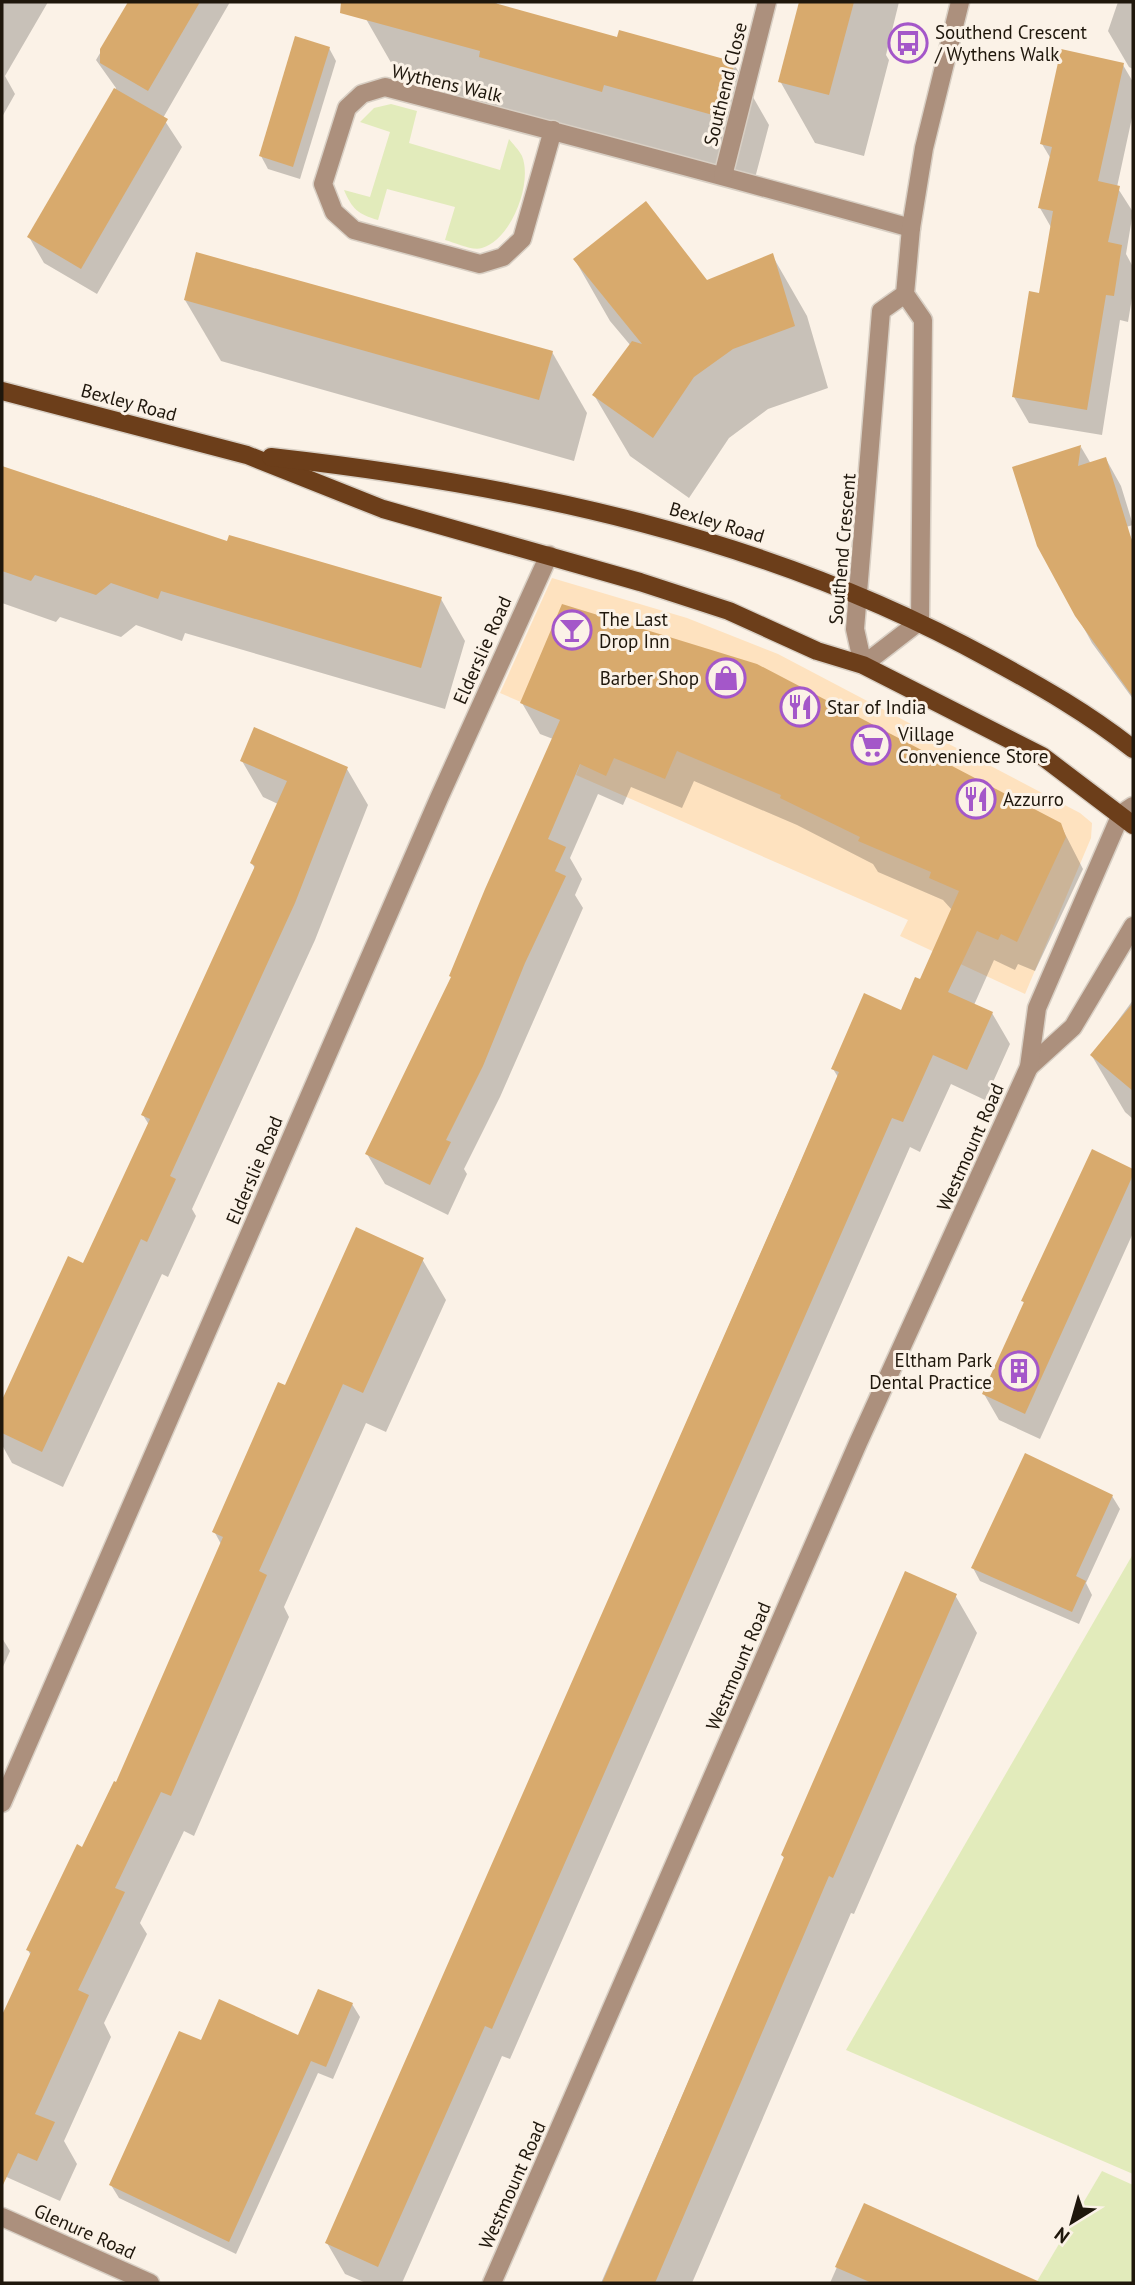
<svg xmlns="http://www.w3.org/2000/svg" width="1135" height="2285" font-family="'PT Sans',sans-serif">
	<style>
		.built { fill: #fee2bf }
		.green { fill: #e2ebbb }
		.shadow { fill: #0003 }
		.building { fill: #d8aa6d }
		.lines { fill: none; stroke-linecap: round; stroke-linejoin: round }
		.minor-casing { stroke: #d8cfc4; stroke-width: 21 }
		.major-casing { stroke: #d8cfc4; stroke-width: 21 }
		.minor { stroke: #ac907d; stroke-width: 18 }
		.major { stroke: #6c3e1a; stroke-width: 18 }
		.labels { text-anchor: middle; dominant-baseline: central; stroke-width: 6; stroke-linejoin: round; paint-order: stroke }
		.poi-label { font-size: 19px; fill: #1f170c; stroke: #fbf2e7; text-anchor: start }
		.street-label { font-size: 19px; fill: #1f170c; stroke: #fbf2e7 }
	</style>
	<rect width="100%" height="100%" fill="#fbf2e7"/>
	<!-- built -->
	<polygon class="built" points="552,578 687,618 778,654 1080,813 1092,823 1091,838 1025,994 900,936 908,920 576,775 593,733 500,693"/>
	<!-- green -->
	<g class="green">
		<path d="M391 104 417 111 409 143 500 170 509 139C513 144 519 150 522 156 533 183 511 240 482 248 472 251 456 243 445 240L455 207 387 189 378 220C358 214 352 209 344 190L370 197 390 132 360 122 374 108Z"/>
		<polygon points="1133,1554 1133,2174 846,2050"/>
		<polygon points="1102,2171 1133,2185 1133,2283 1036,2283"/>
	</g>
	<!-- shadow -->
	<g class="shadow">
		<polygon points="2,2 48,2 5,76 15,94 2,117"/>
		<polygon points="130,2 230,2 163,118 182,147 97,294 44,263 29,237 116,88 96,60"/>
		<polygon points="370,2 496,2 498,6 618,39 734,64 769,125 755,178 516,118 511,111 401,80 366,19"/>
		<polygon points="801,2 899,2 886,55 889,60 864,156 815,143 780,81"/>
		<polygon points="1118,2 1133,2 1133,69 1129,67 1108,31"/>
		<polygon points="329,48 336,61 300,179 268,169 261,156"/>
		<polygon points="1123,65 1133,82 1133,113 1117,187 1133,212 1126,254 1133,267 1133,292 1128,322 1120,320 1102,435 1029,423 1014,397 1041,295 1052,229 1040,208 1051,159 1042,144"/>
		<polygon points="772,255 807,316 828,388 768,409 729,438 689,498 630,456 594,395 631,346 610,321 575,260 707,282"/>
		<polygon points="185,300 552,352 587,413 574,461 221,361"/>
		<polygon points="1081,447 1091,464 1106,459 1121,486 1133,525 1126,527 1133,542 1133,699 1092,643 1039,546"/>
		<polygon points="2,469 88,499 90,495 229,543 441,599 465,641 445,709 185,633 182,641 136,625 121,637 60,617 56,622 2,603"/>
		<polygon points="522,703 1060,824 1083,869 1035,971 1018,964 1015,970 994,960 974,1005 992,1013 1010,1044 985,1100 951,1084 920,1152 910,1147 510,2059 502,2056 402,2283 366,2283 345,2274 327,2243 838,1077 833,1069 902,1012 920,981 952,910 943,900 878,872 873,864 797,825 694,781 682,808 631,787 623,805 598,794 570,858 582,879 575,895 583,908 500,1097 464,1169 467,1174 448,1215 385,1184 367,1154 452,979 553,739 540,734"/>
		<polygon points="242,761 347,769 368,805 315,940 192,1209 196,1216 168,1277 162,1274 63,1487 12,1463 2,1445 2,1404 69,1258 84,1265 149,1125 143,1115 255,869 252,863 278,804 263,797"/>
		<polygon points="1133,1000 1133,1119 1125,1112 1092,1056"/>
		<polygon points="1093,1152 1133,1171 1133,1233 1040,1439 999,1420 984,1394 1025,1305 1023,1301"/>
		<polygon points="422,1259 446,1300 386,1432 366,1423 284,1607 289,1617 194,1836 184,1831 140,1923 147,1934 104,2023 111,2037 64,2141 77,2164 60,2201 2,2175 2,2019 31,1956 28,1950 117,1784 221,1544 214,1531 285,1387"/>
		<polygon points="1112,1496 1120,1509 1086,1583 1092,1595 1079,1624 980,1581 973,1568"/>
		<polygon points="955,1595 977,1633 854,1914 851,1913 692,2283 601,2283 785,1859 782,1855"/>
		<polygon points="2,1638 10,1651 2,1669"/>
		<polygon points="352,2004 360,2017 333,2079 318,2073 236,2254 119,2198 111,2185 202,2043 299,2037"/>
		<polygon points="864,2205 1029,2278 1032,2283 830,2283"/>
	</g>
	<!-- building -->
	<g class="building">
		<polygon points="128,2 200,2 148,91 100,63 100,49"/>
		<polygon points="341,2 491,2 617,37 619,30 735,62 720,117 604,85 602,92 479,57 480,51 340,13"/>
		<polygon points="799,2 854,2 829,95 778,82"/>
		<polygon points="295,36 330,47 293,167 259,156"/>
		<polygon points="1061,49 1124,63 1098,181 1120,186 1108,242 1122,245 1114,296 1106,295 1087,410 1012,397 1029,291 1039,293 1053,211 1038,208 1052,147 1040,144"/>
		<polygon points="114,88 168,119 81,269 27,237"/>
		<polygon points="646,201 707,280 773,253 795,326 733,349 694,377 653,438 592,395 632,341 642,344 573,259"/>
		<polygon points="196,252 553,351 539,400 184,300"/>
		<polygon points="1081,445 1078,466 1106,457 1133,544 1133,697 1075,616 1037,546 1012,467"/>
		<polygon points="2,466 227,541 229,535 442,597 421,668 161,591 158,599 111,583 96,595 35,575 31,581 2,571"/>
		<polygon points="562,604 757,664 1061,823 1066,837 1017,942 1001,934 998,940 977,931 948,992 993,1012 967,1070 933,1055 903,1122 892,1118 492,2029 485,2026 378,2267 325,2243 793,1179 839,1072 831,1069 864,993 901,1010 915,977 920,979 959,891 929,878 931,872 858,841 860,837 780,798 781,795 677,751 665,779 614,758 606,776 580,764 548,839 566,847 555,871 566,876 525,963 483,1066 446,1140 451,1142 430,1185 365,1154 451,977 449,976 485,889 560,720 520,703"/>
		<polygon points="254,727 348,767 295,903 170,1176 176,1179 147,1242 141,1239 42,1452 2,1433 2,1400 68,1256 83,1263 150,1119 141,1115 255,866 250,863 287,781 240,761"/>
		<polygon points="1133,1003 1133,1091 1090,1055"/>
		<polygon points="1092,1149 1133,1169 1133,1175 1025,1414 982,1394 1024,1302 1021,1301"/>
		<polygon points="356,1227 424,1258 363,1393 343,1384 259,1571 267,1575 171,1796 161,1792 115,1888 125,1892 78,1990 89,1995 35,2114 55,2122 37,2161 18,2153 2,2187 2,2015 31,1952 26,1950 77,1844 82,1847 114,1781 116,1782 223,1537 212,1532 278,1382 285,1385"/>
		<polygon points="1025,1453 1113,1495 1076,1576 1086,1581 1072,1612 971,1568"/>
		<polygon points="905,1571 957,1594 833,1878 829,1876 655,2283 602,2283 784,1857 781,1855"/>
		<polygon points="318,1989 353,2003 326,2067 311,2061 229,2242 109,2185 179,2031 201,2040 219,1999 298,2035"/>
		<polygon points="864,2203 1042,2283 872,2283 835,2267"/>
	</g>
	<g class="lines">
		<!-- minor casing -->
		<g class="minor-casing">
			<g id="minor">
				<path d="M553 130 522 239 503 257 480 264 354 230 334 212 323 184 347 108 362 94 385 87C561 133 736 179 911 228"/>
				<polyline points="723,176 767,2"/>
				<polyline points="905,294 881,311 855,629 863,665 920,621 923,320 905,294 911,228 924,148 960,2"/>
				<polyline points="1029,1067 1073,1027 1133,926"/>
				<polyline points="2,1803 439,798 549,555"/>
				<polyline points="2,2217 150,2283"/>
				<polyline points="492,2283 858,1443 1029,1067 1037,1008 1121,814 1133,806"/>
			</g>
		</g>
		<!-- major casing -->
		<g class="major-casing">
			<g id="major">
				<polyline points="2,391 247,455 383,509 640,582 729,611 817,651 863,665 1042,756 1133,825"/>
				<path d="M271 457C521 485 768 537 990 659 1040 686 1089 714 1133 749"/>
			</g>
		</g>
		<!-- minor -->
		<use href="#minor" class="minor"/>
		<!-- major -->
		<use href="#major" class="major"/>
	</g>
	<!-- icons -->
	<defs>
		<g id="bus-ring" transform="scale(2.0125)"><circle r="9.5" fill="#fbf2e7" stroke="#a457c9" stroke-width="1.5"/><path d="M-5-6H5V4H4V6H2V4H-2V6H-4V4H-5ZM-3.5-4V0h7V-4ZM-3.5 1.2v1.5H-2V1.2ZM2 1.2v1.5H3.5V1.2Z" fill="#a457c9"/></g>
		<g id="bar-ring" transform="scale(2.0125)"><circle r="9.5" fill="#fbf2e7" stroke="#a457c9" stroke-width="1.5"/><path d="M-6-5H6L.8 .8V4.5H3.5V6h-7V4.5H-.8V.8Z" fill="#a457c9"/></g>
		<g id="shop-ring" transform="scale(2.0125)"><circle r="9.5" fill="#fbf2e7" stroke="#a457c9" stroke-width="1.5"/><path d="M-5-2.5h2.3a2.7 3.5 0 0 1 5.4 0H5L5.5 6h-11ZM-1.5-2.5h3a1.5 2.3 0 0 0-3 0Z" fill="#a457c9"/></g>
		<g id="restaurant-ring" transform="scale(2.0125)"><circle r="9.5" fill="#fbf2e7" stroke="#a457c9" stroke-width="1.5"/><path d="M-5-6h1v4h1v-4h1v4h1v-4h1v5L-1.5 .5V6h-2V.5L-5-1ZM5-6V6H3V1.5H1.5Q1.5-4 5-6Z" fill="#a457c9"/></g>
		<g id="supermarket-ring" transform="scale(2.0125)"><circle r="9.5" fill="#fbf2e7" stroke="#a457c9" stroke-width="1.5"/><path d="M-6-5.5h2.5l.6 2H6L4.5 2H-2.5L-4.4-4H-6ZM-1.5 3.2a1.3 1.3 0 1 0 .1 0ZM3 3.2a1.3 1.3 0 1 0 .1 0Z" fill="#a457c9"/></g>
		<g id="building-ring" transform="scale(2.0125)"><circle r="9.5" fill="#fbf2e7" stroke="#a457c9" stroke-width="1.5"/><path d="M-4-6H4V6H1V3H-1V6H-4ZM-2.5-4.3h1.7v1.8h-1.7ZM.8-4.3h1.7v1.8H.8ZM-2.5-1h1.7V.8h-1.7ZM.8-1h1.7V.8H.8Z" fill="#a457c9"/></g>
	</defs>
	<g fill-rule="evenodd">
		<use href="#bus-ring" x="908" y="43"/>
		<use href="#bar-ring" x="572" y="630"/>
		<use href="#shop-ring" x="726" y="678"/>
		<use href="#restaurant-ring" x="800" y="707"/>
		<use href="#supermarket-ring" x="871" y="745"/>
		<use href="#restaurant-ring" x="976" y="799"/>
		<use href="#building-ring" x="1019" y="1371"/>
	</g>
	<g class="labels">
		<!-- poi labels -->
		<g class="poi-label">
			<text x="935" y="32">Southend Crescent<tspan x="935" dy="22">/ Wythens Walk</tspan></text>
			<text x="599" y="619">The Last<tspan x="599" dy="22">Drop Inn</tspan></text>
			<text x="699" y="678" text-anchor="end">Barber Shop</text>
			<text x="827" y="707">Star of India</text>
			<text x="898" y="734">Village<tspan x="898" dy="22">Convenience Store</tspan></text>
			<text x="1003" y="799">Azzurro</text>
			<text x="992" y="1360" text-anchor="end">Eltham Park<tspan x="992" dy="22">Dental Practice</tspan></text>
		</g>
		<!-- street labels -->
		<g class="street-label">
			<text transform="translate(447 83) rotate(13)">Wythens Walk</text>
			<text transform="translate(725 84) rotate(-76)">Southend Close</text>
			<text transform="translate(129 402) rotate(15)">Bexley Road</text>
			<text transform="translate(717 522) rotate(17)">Bexley Road</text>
			<text transform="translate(842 549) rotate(-85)">Southend Crescent</text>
			<text transform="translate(482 650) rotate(-66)">Elderslie Road</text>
			<text transform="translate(970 1147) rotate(-66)">Westmount Road</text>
			<text transform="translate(254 1170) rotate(-67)">Elderslie Road</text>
			<text transform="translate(738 1666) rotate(-67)">Westmount Road</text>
			<text transform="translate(512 2185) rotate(-66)">Westmount Road</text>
			<text transform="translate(85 2231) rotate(24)">Glenure Road</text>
		</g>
	</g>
	<!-- border -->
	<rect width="1135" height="2285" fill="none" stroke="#1f170c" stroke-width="7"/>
	<!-- north arrow -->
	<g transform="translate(1072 2222) rotate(217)" stroke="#fbf2e7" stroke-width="5" paint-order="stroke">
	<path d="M0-5L12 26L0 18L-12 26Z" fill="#1f170c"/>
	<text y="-10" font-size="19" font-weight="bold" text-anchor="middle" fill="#1f170c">N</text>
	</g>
</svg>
